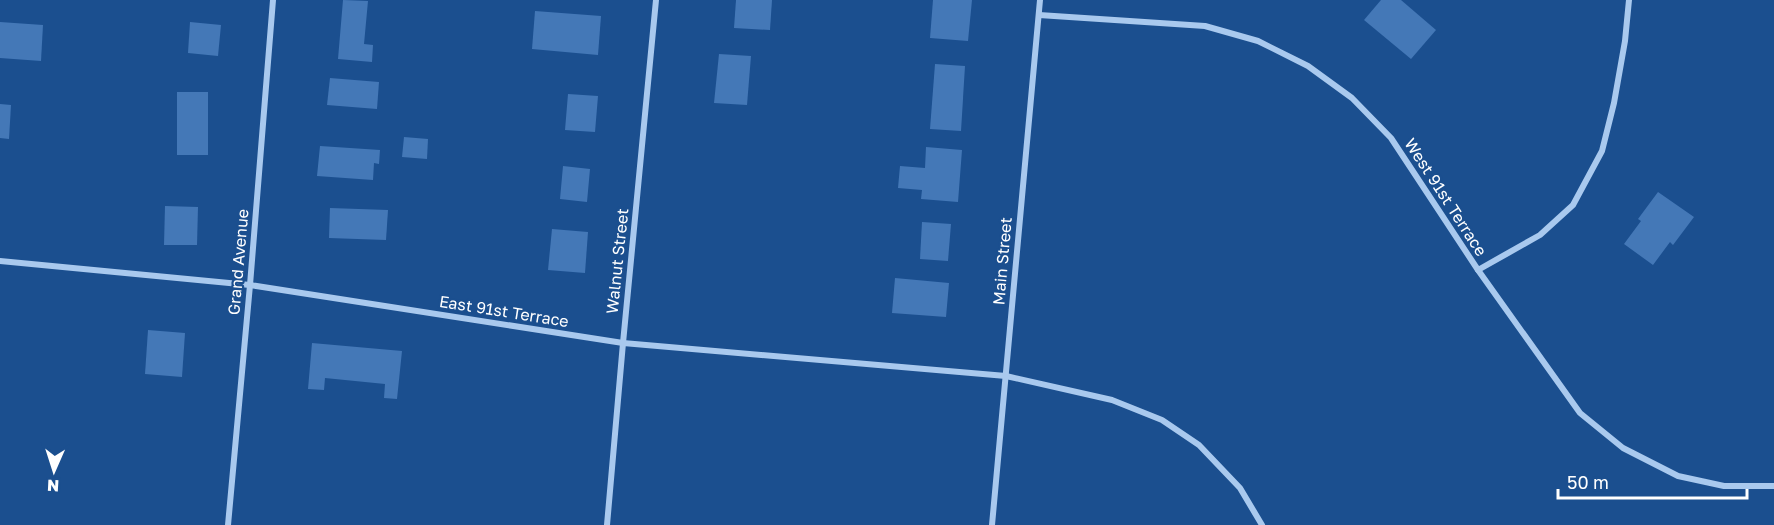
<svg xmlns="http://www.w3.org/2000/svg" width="1774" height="525" font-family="'Golos Text',sans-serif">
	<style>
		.building { fill: #4478b7 }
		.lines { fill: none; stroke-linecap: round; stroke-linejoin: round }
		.minor { stroke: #a9c9ee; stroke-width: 6 }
		.labels { text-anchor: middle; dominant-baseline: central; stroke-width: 4.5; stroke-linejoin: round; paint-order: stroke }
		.street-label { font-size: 16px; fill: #fff; stroke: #1b4f8f }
	</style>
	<rect width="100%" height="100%" fill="#1b4f8f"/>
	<!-- building -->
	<g class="building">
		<polygon points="343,0 368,1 364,44 373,45 372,62 338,59"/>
		<polygon points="736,0 772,0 770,30 734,28"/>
		<polygon points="933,0 972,0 968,41 930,38"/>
		<polygon points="1381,0 1401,0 1436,30 1411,59 1364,20"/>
		<polygon points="535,11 601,16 598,55 532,49"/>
		<polygon points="0,22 43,25 41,61 0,58"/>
		<polygon points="190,22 221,25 218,56 188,53"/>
		<polygon points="719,54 751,56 747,105 714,103"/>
		<polygon points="935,64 965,66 961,131 930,129"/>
		<polygon points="330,78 379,82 377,109 327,105"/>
		<rect x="177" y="92" width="31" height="63"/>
		<polygon points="568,94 598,96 595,132 565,130"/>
		<polygon points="0,104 11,105 9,139 0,138"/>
		<polygon points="404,137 428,139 427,159 402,157"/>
		<polygon points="320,146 380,150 379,164 374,163 373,180 317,176"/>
		<polygon points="926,147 962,150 958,202 921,199 922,190 898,188 900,166 925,168"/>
		<polygon points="563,166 590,169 587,202 560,199"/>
		<polygon points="1658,192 1694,217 1673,245 1670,242 1653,265 1624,244 1641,221 1638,219"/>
		<polygon points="165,206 198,207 197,245 164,245"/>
		<polygon points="330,208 388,210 386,240 329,238"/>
		<polygon points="922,222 951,224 948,261 920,259"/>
		<polygon points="552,229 588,232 585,273 548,270"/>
		<polygon points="895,278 949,283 946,317 892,313"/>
		<polygon points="148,330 185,333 182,377 145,374"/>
		<polygon points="312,343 402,351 397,399 384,398 385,384 325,378 324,390 308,389"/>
	</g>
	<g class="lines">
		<!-- minor -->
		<g class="minor">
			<polyline points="1039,15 1205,26 1258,41 1308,66 1352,98 1391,138 1478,270 1580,413 1623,448 1678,476 1724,486 1774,486"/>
			<polyline points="0,261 250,285 623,343 1006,376 1112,400 1162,420 1199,445 1240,488 1262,525"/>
			<polyline points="1478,270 1540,235 1573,205 1602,151 1614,103 1625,41 1629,0"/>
			<polyline points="228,525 250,285 273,0"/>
			<polyline points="607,525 623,343 656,0"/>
			<polyline points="992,525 1040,0"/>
		</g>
	</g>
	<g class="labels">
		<!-- street labels -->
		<g class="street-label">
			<text transform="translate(1446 197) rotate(57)">West 91st Terrace</text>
			<text transform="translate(617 261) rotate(-84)">Walnut Street</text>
			<text transform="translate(1002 261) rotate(-85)">Main Street</text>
			<text transform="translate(238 262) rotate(-85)">Grand Avenue</text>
			<text transform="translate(504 311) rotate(9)">East 91st Terrace</text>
		</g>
	</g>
	<!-- north arrow -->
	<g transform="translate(54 471) rotate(183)" stroke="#1b4f8f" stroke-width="4.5" paint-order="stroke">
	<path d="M0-4.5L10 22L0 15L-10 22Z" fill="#ffffff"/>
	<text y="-9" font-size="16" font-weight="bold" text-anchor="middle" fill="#ffffff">N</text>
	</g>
	<!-- scale -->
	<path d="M1558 489v9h189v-9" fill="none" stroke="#ffffff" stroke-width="3"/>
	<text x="1567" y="489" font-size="18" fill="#ffffff" stroke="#1b4f8f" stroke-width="4.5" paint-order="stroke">50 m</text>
</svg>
